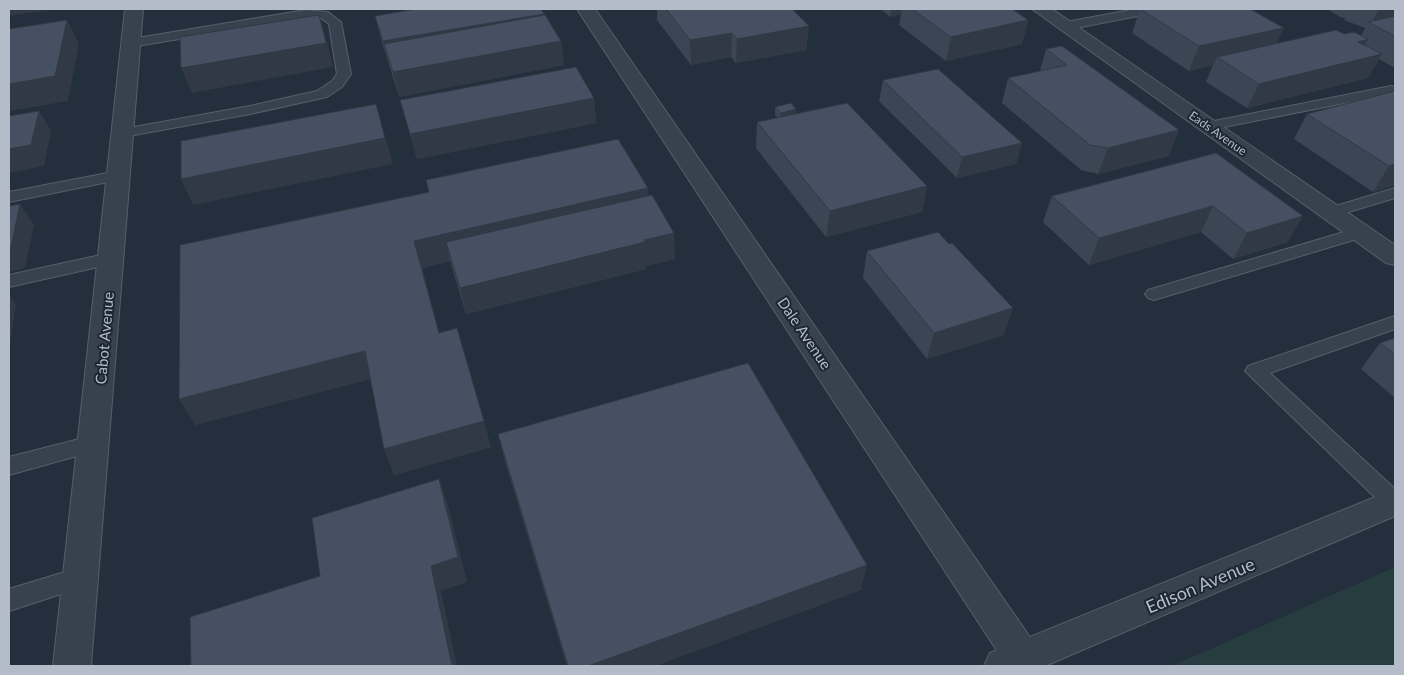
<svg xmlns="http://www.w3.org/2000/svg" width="1404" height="675" font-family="Lato,sans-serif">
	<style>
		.green { fill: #263c3f }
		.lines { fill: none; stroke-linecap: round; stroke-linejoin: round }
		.service-casing { stroke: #565f6c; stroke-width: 2 }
		.minor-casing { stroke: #565f6c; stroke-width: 2 }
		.tertiary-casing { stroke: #565f6c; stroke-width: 2 }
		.service { fill: #38414e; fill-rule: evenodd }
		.minor { fill: #38414e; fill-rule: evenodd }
		.tertiary { fill: #38414e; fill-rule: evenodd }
		.wall { fill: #3b4654 }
		.shaded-wall { fill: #303945 }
		.building { fill: #455162; stroke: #303945 }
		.labels { text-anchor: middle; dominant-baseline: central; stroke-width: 4; stroke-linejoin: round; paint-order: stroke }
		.far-street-label { font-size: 12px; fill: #b4bcc9; stroke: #1d2633 }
		.street-label { font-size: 15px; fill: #b4bcc9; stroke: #1d2633 }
		.near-street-label { font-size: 18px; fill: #b4bcc9; stroke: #1d2633 }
	</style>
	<rect width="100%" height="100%" fill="#242f3e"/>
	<!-- green -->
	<polygon class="green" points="1395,567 1395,666 1170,666 1197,655"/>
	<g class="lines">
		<!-- service casing -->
		<g class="service-casing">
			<g id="service">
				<polygon points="1136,9 1159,9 1153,13 1066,30 1060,26 1066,22"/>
				<polygon points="306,10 328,12 341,22 351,74 342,87 327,97 250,114 123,137 116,133 123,129 250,106 317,91 332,81 337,74 329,24 321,18 306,18 131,47 125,43 131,39"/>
				<polygon points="1391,86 1395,87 1395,93 1209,130 1202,126 1209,122"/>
				<polygon points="118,171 123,173 126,176 123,179 9,202 9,192"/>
				<polygon points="1395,188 1395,198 1332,217 1324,212 1326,209"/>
				<polygon points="1361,227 1367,228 1369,232 1367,236 1154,300 1148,298 1145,294 1148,290"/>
				<polygon points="110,253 116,255 119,259 116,263 9,287 9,275"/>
				<polygon points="1395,316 1395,329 1270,373 1395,489 1395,511 1387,509 1245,371 1248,366"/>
				<polygon points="95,435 102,437 105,443 102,449 9,475 9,457"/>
				<polygon points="81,567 89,571 93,578 89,585 9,611 9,589"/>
			</g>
		</g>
		<!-- minor casing -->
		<g class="minor-casing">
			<g id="minor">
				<polygon points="125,9 143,9 91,666 53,666"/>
				<polygon points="577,9 595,9 1036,646 1042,658 1038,666 1007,666"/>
				<polygon points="1032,9 1052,9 1395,245 1395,265 1386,263"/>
			</g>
		</g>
		<!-- tertiary casing -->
		<g class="tertiary-casing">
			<polygon id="tertiary" points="1395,489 1395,516 1045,666 984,666 990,653"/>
		</g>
		<!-- service -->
		<use href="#service" class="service"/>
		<!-- minor -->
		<use href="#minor" class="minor"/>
		<!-- tertiary -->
		<use href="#tertiary" class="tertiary"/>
	</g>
	<!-- wall -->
	<g class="wall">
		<polygon points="657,9 792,9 809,26 806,50 736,63 731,57 691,65 657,20"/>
		<polygon points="881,9 1012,9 1028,20 1022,44 946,61 899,25 901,14 890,17"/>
		<polygon points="1140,9 1277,43 1344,34 1361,36 1365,28 1344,20 1345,18 1340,17 1327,9 1395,9 1395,68 1379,59 1368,78 1247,108 1206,82 1213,65 1189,71 1132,33"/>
		<polygon points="375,16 544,16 561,41 564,65 399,97 381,39"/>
		<polygon points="1062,46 1169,156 1098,174 1081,170 1002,103 1008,78 1040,71 1046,49"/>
		<polygon points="883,80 1022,143 1016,164 957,178 879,101"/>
		<polygon points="1395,91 1395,185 1373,192 1294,139 1307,114"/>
		<polygon points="594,98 596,123 417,159 400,100"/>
		<polygon points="775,107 796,114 927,186 922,212 826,237 756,148 757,122 778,118 775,115"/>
		<polygon points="1216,153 1288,242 1233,259 1201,232 1089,265 1043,222 1052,196"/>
		<polygon points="648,196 675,259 646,266 646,269 466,314 450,261 422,268 439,332 491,447 394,475 370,379 195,425 180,245"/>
		<polygon points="949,244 1004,335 927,359 863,278 867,251"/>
		<polygon points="1395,338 1395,398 1361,369 1380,343"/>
		<polygon points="498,434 861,590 655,666 567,666 505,461"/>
	</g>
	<!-- shaded-wall -->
	<g class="shaded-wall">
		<polygon points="9,9 55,9 9,16"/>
		<polygon points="891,9 902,9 901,14 890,17"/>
		<polygon points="1379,9 1395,9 1395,24 1371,24"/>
		<polygon points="544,14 547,37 391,65 383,41"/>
		<polygon points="319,15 326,38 333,67 192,93 181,68"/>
		<polygon points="67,20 79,44 68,101 9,111 9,84"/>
		<polygon points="1028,20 1022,44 946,61 951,37"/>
		<polygon points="809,26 806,50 736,63 737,39"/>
		<polygon points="1284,28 1273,52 1217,57 1213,65 1189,71 1199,46"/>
		<polygon points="732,33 731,57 691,65 690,40"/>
		<polygon points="1368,39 1357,60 1382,54 1368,78 1247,108 1259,84 1358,42"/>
		<polygon points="561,41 564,65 399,97 393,72"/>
		<polygon points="594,98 596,123 417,159 410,134"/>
		<polygon points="376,104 393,164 193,205 181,179"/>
		<polygon points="796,109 796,117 780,121 781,113"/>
		<polygon points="39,111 51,131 44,166 9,173 9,149"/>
		<polygon points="1179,130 1169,156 1098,174 1108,148"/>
		<polygon points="1022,143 1016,164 957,178 962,157"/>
		<polygon points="1395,164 1395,185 1373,192 1389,166"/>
		<polygon points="927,186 922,212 826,237 830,211"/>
		<polygon points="648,188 649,214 446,242 450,261 422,268 414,241"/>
		<polygon points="20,204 34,225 25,268 9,272 9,247"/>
		<polygon points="1213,206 1201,232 1089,265 1099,238"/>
		<polygon points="1303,216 1288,242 1233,259 1247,233"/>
		<polygon points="674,233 675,259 646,266 646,269 466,314 460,288"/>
		<polygon points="9,294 16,305 9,347"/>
		<polygon points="1013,308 1004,335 927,359 934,333"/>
		<polygon points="365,351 375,378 195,425 179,399"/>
		<polygon points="484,421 491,447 394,475 384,449"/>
		<polygon points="439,479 448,505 467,582 441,591 457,666 452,666 431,566"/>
		<polygon points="867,565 861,590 655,666 588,666"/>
	</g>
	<!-- building -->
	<g class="building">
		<polygon points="416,9 541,9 544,14 383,41 375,16"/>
		<polygon points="666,9 792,9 809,26 737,39 732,33 690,40"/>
		<polygon points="912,9 1012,9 1028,20 951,37"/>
		<polygon points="1140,9 1250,9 1284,28 1199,46"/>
		<polygon points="319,15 326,43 181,68 180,37"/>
		<polygon points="545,15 561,41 393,72 384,44"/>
		<polygon points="1395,16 1395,36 1368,22"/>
		<polygon points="67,20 55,76 9,84 9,29"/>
		<polygon points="1336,30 1344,34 1354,32 1368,39 1358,42 1382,54 1259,84 1217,57"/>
		<polygon points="1062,46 1179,130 1108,148 1090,145 1008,78 1067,65 1046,49"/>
		<polygon points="576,67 594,98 410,134 400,100"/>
		<polygon points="938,69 1022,143 962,157 883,80"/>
		<polygon points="1395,91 1395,164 1389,166 1307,114"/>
		<polygon points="791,103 796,109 781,113 775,107"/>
		<polygon points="847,103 927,186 830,211 757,122"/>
		<polygon points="376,104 385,138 181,179 181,141"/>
		<polygon points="39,111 31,145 9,149 9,116"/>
		<polygon points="618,139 648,188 414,241 439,333 457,328 484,421 384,449 365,351 179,399 180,245 429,192 426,180"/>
		<polygon points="1216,153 1303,216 1247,233 1213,206 1099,238 1052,196"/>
		<polygon points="652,195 674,233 644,240 645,242 460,288 446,242"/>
		<polygon points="20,204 11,247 9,247 9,206"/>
		<polygon points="938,232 949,244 952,243 1013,308 934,333 867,251"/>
		<polygon points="1395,338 1395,354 1380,343"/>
		<polygon points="748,363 867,565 588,666 568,666 498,434"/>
		<polygon points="439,479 458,557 431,566 452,666 191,666 190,617 320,576 312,518"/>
	</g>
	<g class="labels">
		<!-- far-street labels -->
		<g class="far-street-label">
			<text transform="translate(1218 133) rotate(35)">Eads Avenue</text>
		</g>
		<!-- street labels -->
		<g class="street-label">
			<text transform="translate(805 333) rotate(56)">Dale Avenue</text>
			<text transform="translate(104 338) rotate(-85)">Cabot Avenue</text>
		</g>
		<!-- near-street labels -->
		<g class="near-street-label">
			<text transform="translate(1200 585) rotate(-23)">Edison Avenue</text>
		</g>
	</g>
	<!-- border -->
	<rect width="1404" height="675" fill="none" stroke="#b4bcc9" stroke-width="20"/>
</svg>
